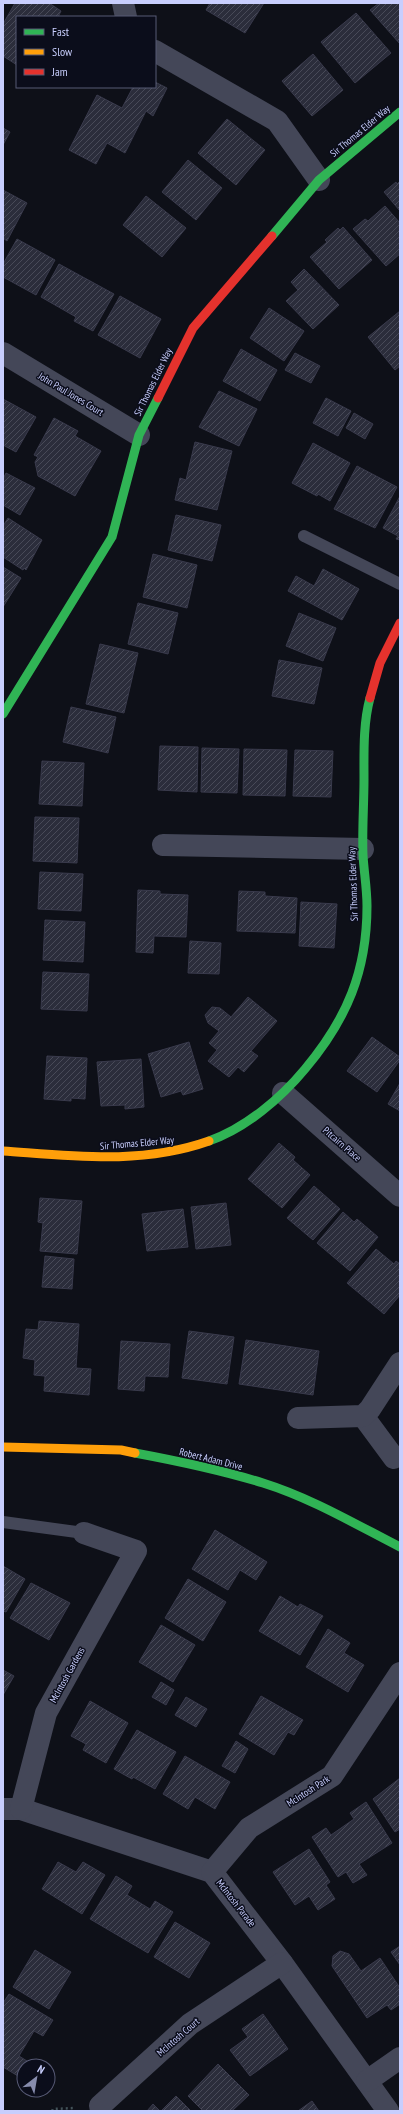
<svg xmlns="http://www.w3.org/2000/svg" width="403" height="2114" font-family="'PT Sans Narrow',sans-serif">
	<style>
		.building { fill: url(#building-hatch); stroke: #393a4c }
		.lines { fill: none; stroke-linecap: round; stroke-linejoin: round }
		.path { stroke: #435359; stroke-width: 2.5; stroke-dasharray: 2 3; stroke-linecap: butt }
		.lane { stroke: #444758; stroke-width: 12 }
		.street { stroke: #444758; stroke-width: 22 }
		.fast { stroke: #30b455; stroke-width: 9 }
		.slow { stroke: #ff9f0a; stroke-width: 9 }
		.jam { stroke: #e5322d; stroke-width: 9 }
		.labels { text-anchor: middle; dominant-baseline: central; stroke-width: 3; stroke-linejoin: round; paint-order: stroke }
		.street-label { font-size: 10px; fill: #c8cefd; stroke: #0b0d1b }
	</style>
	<defs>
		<pattern id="building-hatch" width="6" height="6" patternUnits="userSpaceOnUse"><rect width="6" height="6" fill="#2b2d3b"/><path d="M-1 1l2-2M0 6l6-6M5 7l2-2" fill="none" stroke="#484a58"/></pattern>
	</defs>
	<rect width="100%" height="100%" fill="#0e1018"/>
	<!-- building -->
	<g class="building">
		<polygon points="15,3 49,3 61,11 58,17 17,17 17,65 3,56 3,24"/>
		<polygon points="210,3 264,3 245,33 206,10"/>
		<polygon points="379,3 400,3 400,44 370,10"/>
		<polygon points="356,13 391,53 355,83 321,42"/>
		<polygon points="313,54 343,90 312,116 282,81"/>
		<polygon points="155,82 167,88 153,116 146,111 125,153 107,143 96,164 69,150 97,95 122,108 133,87 155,87"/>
		<polygon points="227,119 265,150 236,185 198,153"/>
		<polygon points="3,128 10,132 3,145"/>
		<polygon points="188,160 222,188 196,220 162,192"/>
		<polygon points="400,181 400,211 384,192 396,182 397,184"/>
		<polygon points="3,190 27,203 7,241 3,238"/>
		<polygon points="146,196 186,228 162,257 123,225"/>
		<polygon points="385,206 400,223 400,254 386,266 353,229 365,219 368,221"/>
		<polygon points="343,227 372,260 339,289 310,257 327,242 325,240 338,228 340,230"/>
		<polygon points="17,239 55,260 36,295 3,277 3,264"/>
		<polygon points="59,264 114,294 93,331 74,321 76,317 41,297"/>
		<polygon points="304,269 339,305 313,329 286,301 298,290 291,282"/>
		<polygon points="120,296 161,319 140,358 98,335"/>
		<polygon points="269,308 304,331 284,361 250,338"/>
		<polygon points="400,311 400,366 395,370 368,337"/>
		<polygon points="241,349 277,370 260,401 223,381"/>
		<polygon points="295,353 320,366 311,383 285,370"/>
		<polygon points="219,391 257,409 239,446 199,427"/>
		<polygon points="326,398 351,411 338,436 313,423"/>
		<polygon points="3,399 36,417 16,452 3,445"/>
		<polygon points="354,413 373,424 365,439 346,428"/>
		<polygon points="54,418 78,431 75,436 101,451 75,496 38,476 35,462 38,457 34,455"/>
		<polygon points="195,442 232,451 217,510 175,500 180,478 186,480"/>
		<polygon points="313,443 350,463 330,501 318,494 317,496 292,483"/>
		<polygon points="357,466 397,487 375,528 334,509"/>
		<polygon points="6,473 35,488 20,515 3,505 3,479"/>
		<polygon points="400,496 400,540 396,539 398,536 383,528"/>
		<polygon points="176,515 221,525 212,561 168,550"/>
		<polygon points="8,518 42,540 26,570 24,568 23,570 3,557 3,526"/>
		<polygon points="153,554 197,565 187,608 143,597"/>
		<polygon points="3,567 21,578 3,607"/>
		<polygon points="323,569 359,589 342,620 288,591 296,576 314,586"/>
		<polygon points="138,603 178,613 168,654 128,644"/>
		<polygon points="299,613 336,628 323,661 286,646"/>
		<polygon points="100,644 138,653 124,713 86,704"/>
		<polygon points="279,660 322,668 314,704 272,696"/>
		<polygon points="71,707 116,717 108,753 63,742"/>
		<polygon points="160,746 198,747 197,792 158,790"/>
		<polygon points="202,748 239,749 237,793 201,792"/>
		<polygon points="244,749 287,750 285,796 243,795"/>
		<polygon points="295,750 333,751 331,797 293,796"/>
		<polygon points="42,761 84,763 82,806 39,804"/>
		<polygon points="35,817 79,818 77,863 33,861"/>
		<polygon points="40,872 83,874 81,911 38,909"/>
		<polygon points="138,890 160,891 160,894 188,895 186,937 154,936 153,953 136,952"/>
		<polygon points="239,891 265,892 265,896 297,898 295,933 237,931"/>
		<polygon points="301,902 337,904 334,948 299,946"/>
		<polygon points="45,920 85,922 83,962 43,960"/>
		<polygon points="190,941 221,943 219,974 188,973"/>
		<polygon points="43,972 89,974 87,1011 41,1009"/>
		<polygon points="248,997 277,1021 251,1051 258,1056 244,1072 238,1067 229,1077 208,1061 217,1050 209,1043 219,1031 208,1023 205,1015 212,1007 220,1008 231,1017"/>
		<polygon points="372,1037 400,1057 400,1060 377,1092 347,1071"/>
		<polygon points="189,1042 203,1089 183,1095 181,1091 161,1097 148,1054"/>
		<polygon points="47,1056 87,1058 85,1099 71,1098 71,1101 44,1099"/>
		<polygon points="141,1059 144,1107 125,1109 125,1105 101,1106 97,1062"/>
		<polygon points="400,1083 400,1111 388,1104"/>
		<polygon points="279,1143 295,1157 293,1160 310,1175 282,1208 248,1179"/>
		<polygon points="314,1186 340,1209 313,1240 287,1218"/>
		<polygon points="40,1198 82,1201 77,1254 40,1251 43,1223 38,1222"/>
		<polygon points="226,1203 231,1245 196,1249 191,1207"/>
		<polygon points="183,1209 188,1247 147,1251 142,1214"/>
		<polygon points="343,1212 354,1222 357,1219 378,1237 350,1271 317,1243"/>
		<polygon points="376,1249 394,1264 396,1261 400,1264 400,1295 384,1314 347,1283"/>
		<polygon points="45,1256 74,1259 72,1289 42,1287"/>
		<polygon points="39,1321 79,1324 76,1368 91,1369 89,1395 44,1391 45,1376 34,1375 35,1360 23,1358 26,1329 38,1330"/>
		<polygon points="189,1331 234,1337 227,1384 182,1378"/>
		<polygon points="246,1340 319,1351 313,1395 239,1384"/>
		<polygon points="121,1341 170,1344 168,1377 145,1376 144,1391 118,1389"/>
		<polygon points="215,1530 267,1562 256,1580 240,1570 228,1590 192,1569"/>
		<polygon points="3,1566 25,1579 6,1612 3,1611"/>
		<polygon points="188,1579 226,1602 203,1641 165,1618"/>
		<polygon points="31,1583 70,1603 49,1640 10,1618"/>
		<polygon points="280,1596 298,1607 300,1604 323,1616 300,1655 259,1631"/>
		<polygon points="161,1625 195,1645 173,1682 139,1662"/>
		<polygon points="328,1629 350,1643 344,1653 364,1665 348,1692 306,1667"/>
		<polygon points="3,1670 14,1676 3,1695"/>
		<polygon points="161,1682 174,1690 166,1705 152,1697"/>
		<polygon points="261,1696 303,1720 294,1735 288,1732 274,1755 239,1734"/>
		<polygon points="186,1697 207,1709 196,1727 175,1715"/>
		<polygon points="90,1701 128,1723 106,1763 83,1750 86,1744 71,1736"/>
		<polygon points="137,1730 176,1752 155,1789 133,1777 132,1779 114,1769"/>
		<polygon points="236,1741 248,1749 235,1773 222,1766"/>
		<polygon points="185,1756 230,1782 215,1809 195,1797 188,1809 163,1794"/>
		<polygon points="400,1778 400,1829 395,1832 373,1799"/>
		<polygon points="366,1802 392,1843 359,1864 367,1875 353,1883 346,1872 338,1877 312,1837 326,1828 331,1835 354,1819 350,1813"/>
		<polygon points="309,1849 330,1882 326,1885 335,1899 318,1910 309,1896 295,1905 273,1872"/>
		<polygon points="58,1862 76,1872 83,1862 105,1875 82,1914 42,1889"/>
		<polygon points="116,1876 132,1886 127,1895 150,1909 155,1901 173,1912 148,1953 90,1919"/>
		<polygon points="175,1922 210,1943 189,1978 154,1957"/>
		<polygon points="400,1946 400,1965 391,1952"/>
		<polygon points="35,1950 71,1972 49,2009 13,1987"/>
		<polygon points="340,1951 349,1954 361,1971 380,1958 400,1988 400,2004 391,2010 387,2005 367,2018 332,1966 333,1956"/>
		<polygon points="9,1994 53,2020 43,2036 34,2031 19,2056 27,2061 18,2076 3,2067 3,2003"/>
		<polygon points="263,2014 288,2049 250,2076 230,2050 248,2037 242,2029"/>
		<polygon points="218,2064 249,2095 232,2111 203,2111 188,2096"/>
		<polygon points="176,2096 191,2111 161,2111"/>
		<polygon points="312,2101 319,2111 298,2111"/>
		<polygon points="153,2104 160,2111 147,2111"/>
	</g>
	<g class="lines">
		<!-- path -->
		<polyline class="path" points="52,2111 53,2109 74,2108"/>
		<!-- lane -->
		<g class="lane">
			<polyline points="304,536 400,584"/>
			<polyline points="3,1522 84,1533"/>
		</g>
		<!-- street -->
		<g class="street">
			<polyline points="123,3 126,17"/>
			<polyline points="155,51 277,121 319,180"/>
			<polyline points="3,353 139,435"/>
			<polyline points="163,845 363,849"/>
			<polyline points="283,1093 400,1196"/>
			<polyline points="363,1416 394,1458"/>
			<polyline points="298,1418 363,1416 370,1409 400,1363"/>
			<polyline points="3,1809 21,1809 212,1872 282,1963 388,2111"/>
			<polyline points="21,1809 46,1713 136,1551 84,1533"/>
			<polyline points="212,1872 249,1828 332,1776 400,1673"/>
			<polyline points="367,2081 400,2058"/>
			<polyline points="100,2106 190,2024 282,1963"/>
		</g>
		<!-- fast -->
		<g class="fast">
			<polyline points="272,236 319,180 400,112"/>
			<polyline points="3,714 112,537 139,435 158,398"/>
			<path d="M209 1141C246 1128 281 1098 305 1069 347 1019 367 971 367 906 367 889 364 872 363 855 362 830 364 804 364 779 364 752 363 724 370 698"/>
			<path d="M135 1453C178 1461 221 1470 263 1483 311 1498 355 1524 400 1547"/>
		</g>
		<!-- slow -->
		<g class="slow">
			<path d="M3 1151C74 1156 141 1165 209 1141"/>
			<polyline points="3,1447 121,1450 135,1453"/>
		</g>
		<!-- jam -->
		<g class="jam">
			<polyline points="158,398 193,328 272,236"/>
			<polyline points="370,698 380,663 400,623"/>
		</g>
	</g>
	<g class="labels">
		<!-- street labels -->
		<g class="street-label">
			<text transform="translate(360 131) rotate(-40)">Sir Thomas Elder Way</text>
			<text transform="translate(153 382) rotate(-64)">Sir Thomas Elder Way</text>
			<text transform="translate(71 394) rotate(31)">John Paul Jones Court</text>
			<text transform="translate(353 884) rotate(-92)">Sir Thomas Elder Way</text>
			<text transform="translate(137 1143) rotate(-5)">Sir Thomas Elder Way</text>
			<text transform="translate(342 1144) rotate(41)">Pitcairn Place</text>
			<text transform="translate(211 1459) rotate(14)">Robert Adam Drive</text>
			<text transform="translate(67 1675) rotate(-61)">McIntosh Gardens</text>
			<text transform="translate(308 1791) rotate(-33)">McIntosh Park</text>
			<text transform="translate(236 1903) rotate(52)">McIntosh Parade</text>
			<text transform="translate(178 2037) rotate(-41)">McIntosh Court</text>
		</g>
	</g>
	<!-- border -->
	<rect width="403" height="2114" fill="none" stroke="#c8cefd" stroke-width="8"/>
	<!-- legend -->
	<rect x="16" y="16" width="140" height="72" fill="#0b0d1b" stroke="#575a75"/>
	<rect x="24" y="29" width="20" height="6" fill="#30b455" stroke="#575a75"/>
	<text x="52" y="36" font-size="12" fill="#c8cefd">Fast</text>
	<rect x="24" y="49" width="20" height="6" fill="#ff9f0a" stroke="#575a75"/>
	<text x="52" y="56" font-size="12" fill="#c8cefd">Slow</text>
	<rect x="24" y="69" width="20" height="6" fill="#e5322d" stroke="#575a75"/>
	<text x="52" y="76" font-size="12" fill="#c8cefd">Jam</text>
	<!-- north arrow -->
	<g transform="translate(36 2078) rotate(31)"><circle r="19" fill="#0b0d1b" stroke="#575a75"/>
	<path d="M0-3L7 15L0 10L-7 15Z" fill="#878cad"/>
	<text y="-6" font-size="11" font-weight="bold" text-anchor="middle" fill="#c8cefd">N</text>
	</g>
</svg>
